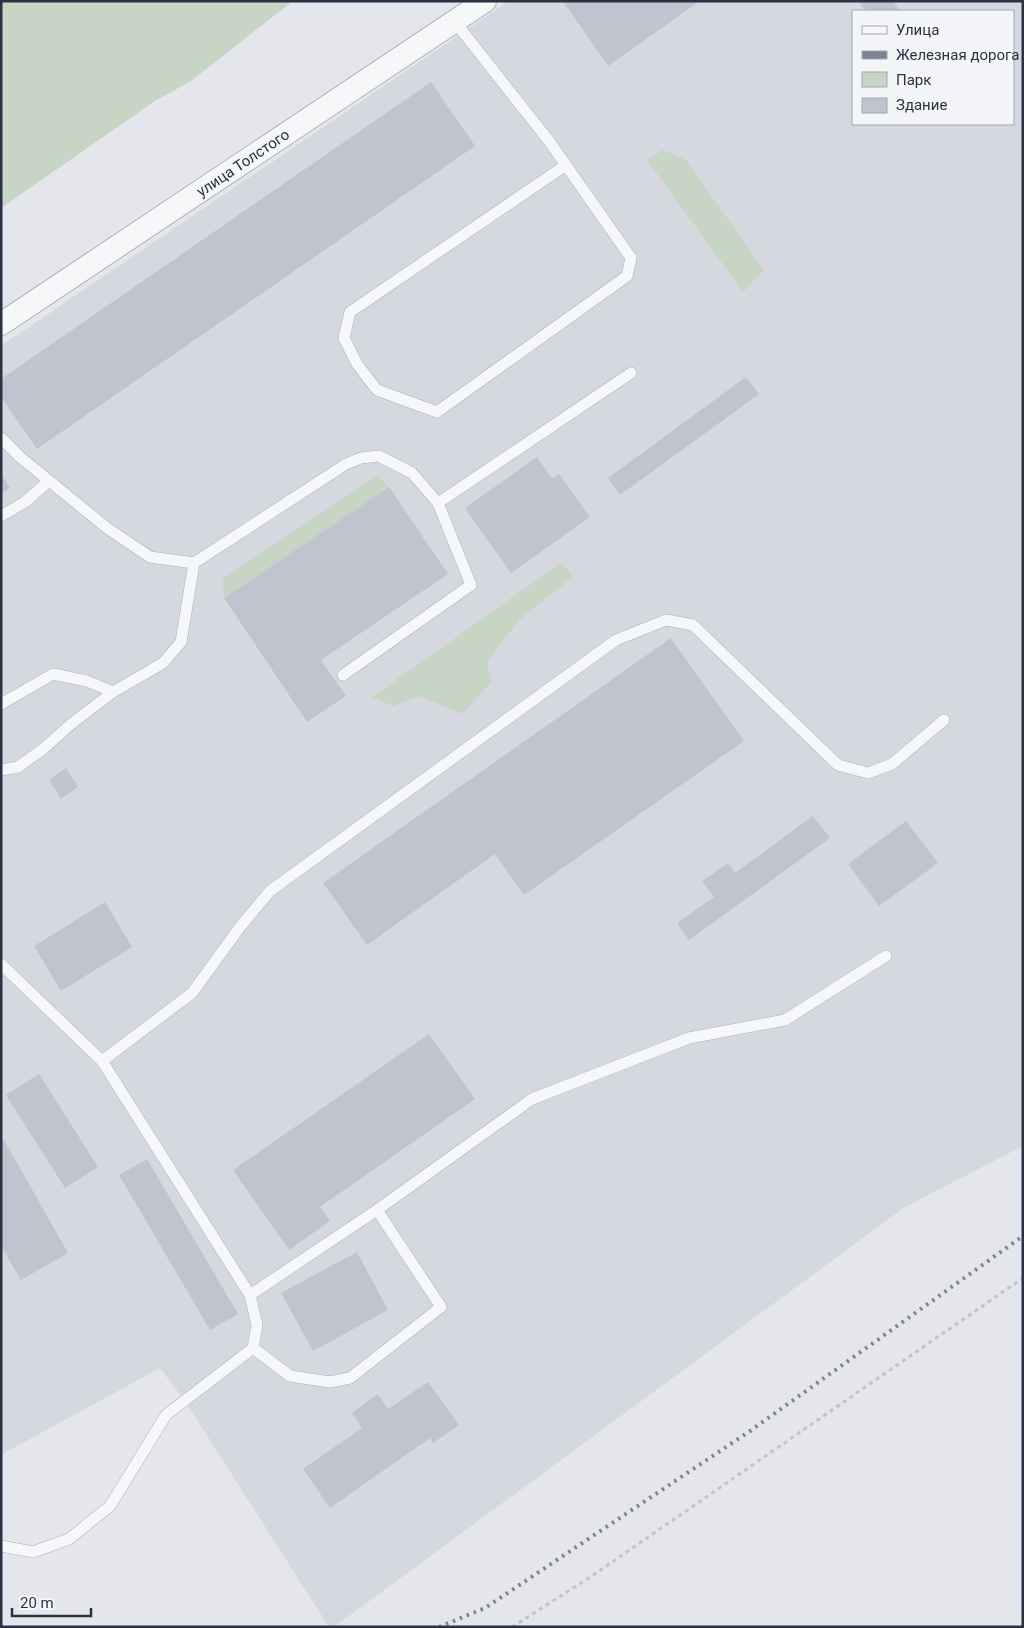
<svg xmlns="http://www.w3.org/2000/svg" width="1024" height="1628" font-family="Roboto,sans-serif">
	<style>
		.built { fill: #d6d8e0; fill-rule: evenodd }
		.green { fill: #c7d5c5 }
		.building { fill: #c1c4ce }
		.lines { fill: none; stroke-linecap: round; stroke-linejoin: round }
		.service-casing { stroke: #adb0b9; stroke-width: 12 }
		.minor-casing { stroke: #adb0b9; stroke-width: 24 }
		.path { stroke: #c1c4ca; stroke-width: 3; stroke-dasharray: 4 4; stroke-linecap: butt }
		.service { stroke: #f6f7f9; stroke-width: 11 }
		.minor { stroke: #f6f7f9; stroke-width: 22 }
		.rail { stroke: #7d8394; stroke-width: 4; stroke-dasharray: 2.5 5; stroke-linecap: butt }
		.labels { text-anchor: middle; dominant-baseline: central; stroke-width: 4; stroke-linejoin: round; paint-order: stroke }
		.street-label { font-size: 15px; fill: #2c3143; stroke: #f3f5f8 }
	</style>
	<rect width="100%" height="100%" fill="#e4e6eb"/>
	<!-- built -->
	<path class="built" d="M509 1H1023V1146L905 1207 334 1627H329L185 1401 160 1368 1 1455V346ZM853 11H1013V124H853Z"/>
	<!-- green -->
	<g class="green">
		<polygon points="1,1 293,1 191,81 155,101 1,208"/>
		<polygon points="663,150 686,160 764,270 743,292 647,160"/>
		<polygon points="378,475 389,487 224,598 222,579"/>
		<polygon points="562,562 573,577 519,620 487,662 491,683 462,714 420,696 393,706 372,697"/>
	</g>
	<!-- building -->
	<g class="building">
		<polygon points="563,1 700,1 608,66"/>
		<polygon points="859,1 893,1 900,11 866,11"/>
		<polygon points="431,82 475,146 37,449 1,397 1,379"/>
		<polygon points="746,377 759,394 620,495 608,478"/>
		<polygon points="537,457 552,479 559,474 590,517 511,573 465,508"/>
		<polygon points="1,474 10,488 1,494"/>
		<polygon points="389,487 448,574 321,660 346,696 307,722 224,598"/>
		<polygon points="671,638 744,741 524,895 495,854 367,945 323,883"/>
		<polygon points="66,768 78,787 61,799 49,780"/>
		<polygon points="813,816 830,838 689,940 677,923 714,897 702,881 728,863 735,873"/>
		<polygon points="906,821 938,863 879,906 848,864"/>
		<polygon points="105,902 132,947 61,991 34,946"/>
		<polygon points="429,1034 475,1099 320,1207 330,1221 289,1250 233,1170"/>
		<polygon points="39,1074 98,1167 65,1188 6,1095"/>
		<polygon points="4,1140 68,1253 21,1280 1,1246 1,1141"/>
		<polygon points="147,1159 238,1314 210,1330 119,1175"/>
		<polygon points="357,1252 388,1310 313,1351 281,1293"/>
		<polygon points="428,1382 459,1425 433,1443 430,1438 330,1508 303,1469 362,1428 352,1413 378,1394 388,1409"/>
	</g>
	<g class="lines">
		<!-- service casing -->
		<g class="service-casing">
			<g id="service">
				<polyline points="455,22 549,141 631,258 627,276 437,412 377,390 357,364 344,338 350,312 566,165"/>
				<polyline points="1,438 20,457 107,528 150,557 194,563 346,464 361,458 379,456 412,473 438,503 631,373"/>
				<polyline points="1,516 25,502 49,481"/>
				<polyline points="343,675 471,585 438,503"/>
				<polyline points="1,704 53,674 87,681 113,692"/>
				<polyline points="1,770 18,767 43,749 71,724 113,692 163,663 181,642 194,563"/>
				<polyline points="1,964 102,1061 250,1295 257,1325 253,1348 166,1415 110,1506 69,1539 33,1552 1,1546"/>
				<polyline points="102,1061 192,993 240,927 270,891 616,640 666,620 693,625 838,765 868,773 892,764 944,720"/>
				<polyline points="250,1295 377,1210 532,1099 689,1038 785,1020 886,956"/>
				<polyline points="253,1348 290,1376 330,1382 350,1378 441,1307 377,1210"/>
			</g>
		</g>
		<!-- minor casing -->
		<g class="minor-casing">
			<polyline id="minor" points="1,324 485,1"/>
		</g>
		<!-- path -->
		<polyline class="path" points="512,1627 592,1576 1023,1278"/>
		<!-- service -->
		<use href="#service" class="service"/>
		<!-- minor -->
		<use href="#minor" class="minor"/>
		<!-- rail -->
		<polyline class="rail" points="439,1627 485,1608 750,1431 1023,1236"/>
	</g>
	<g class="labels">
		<!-- street labels -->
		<g class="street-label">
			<text transform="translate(243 163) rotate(-34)">улица Толстого</text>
		</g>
	</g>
	<!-- border -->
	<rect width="1024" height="1628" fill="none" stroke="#2c3143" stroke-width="5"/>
	<!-- legend -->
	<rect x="852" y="10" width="162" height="115" fill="#f3f5f8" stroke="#a3a7b0"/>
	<rect x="862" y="26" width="25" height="8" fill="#f6f7f9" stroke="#a3a7b0"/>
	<text x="896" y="35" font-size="15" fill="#2c3143">Улица</text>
	<rect x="862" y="51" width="25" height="8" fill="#7d8394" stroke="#a3a7b0"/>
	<text x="896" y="60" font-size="15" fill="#2c3143">Железная дорога</text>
	<rect x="862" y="72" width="25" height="15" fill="#c7d5c5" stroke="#a3a7b0"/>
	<text x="896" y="85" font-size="15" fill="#2c3143">Парк</text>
	<rect x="862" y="98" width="25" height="15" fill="#c1c4ce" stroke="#a3a7b0"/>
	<text x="896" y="110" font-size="15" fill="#2c3143">Здание</text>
	<!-- scale -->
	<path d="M12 1608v8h79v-8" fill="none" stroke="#2c3143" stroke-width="2.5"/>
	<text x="20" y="1608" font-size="15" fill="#2c3143" stroke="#f3f5f8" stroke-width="4" paint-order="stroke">20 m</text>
</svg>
